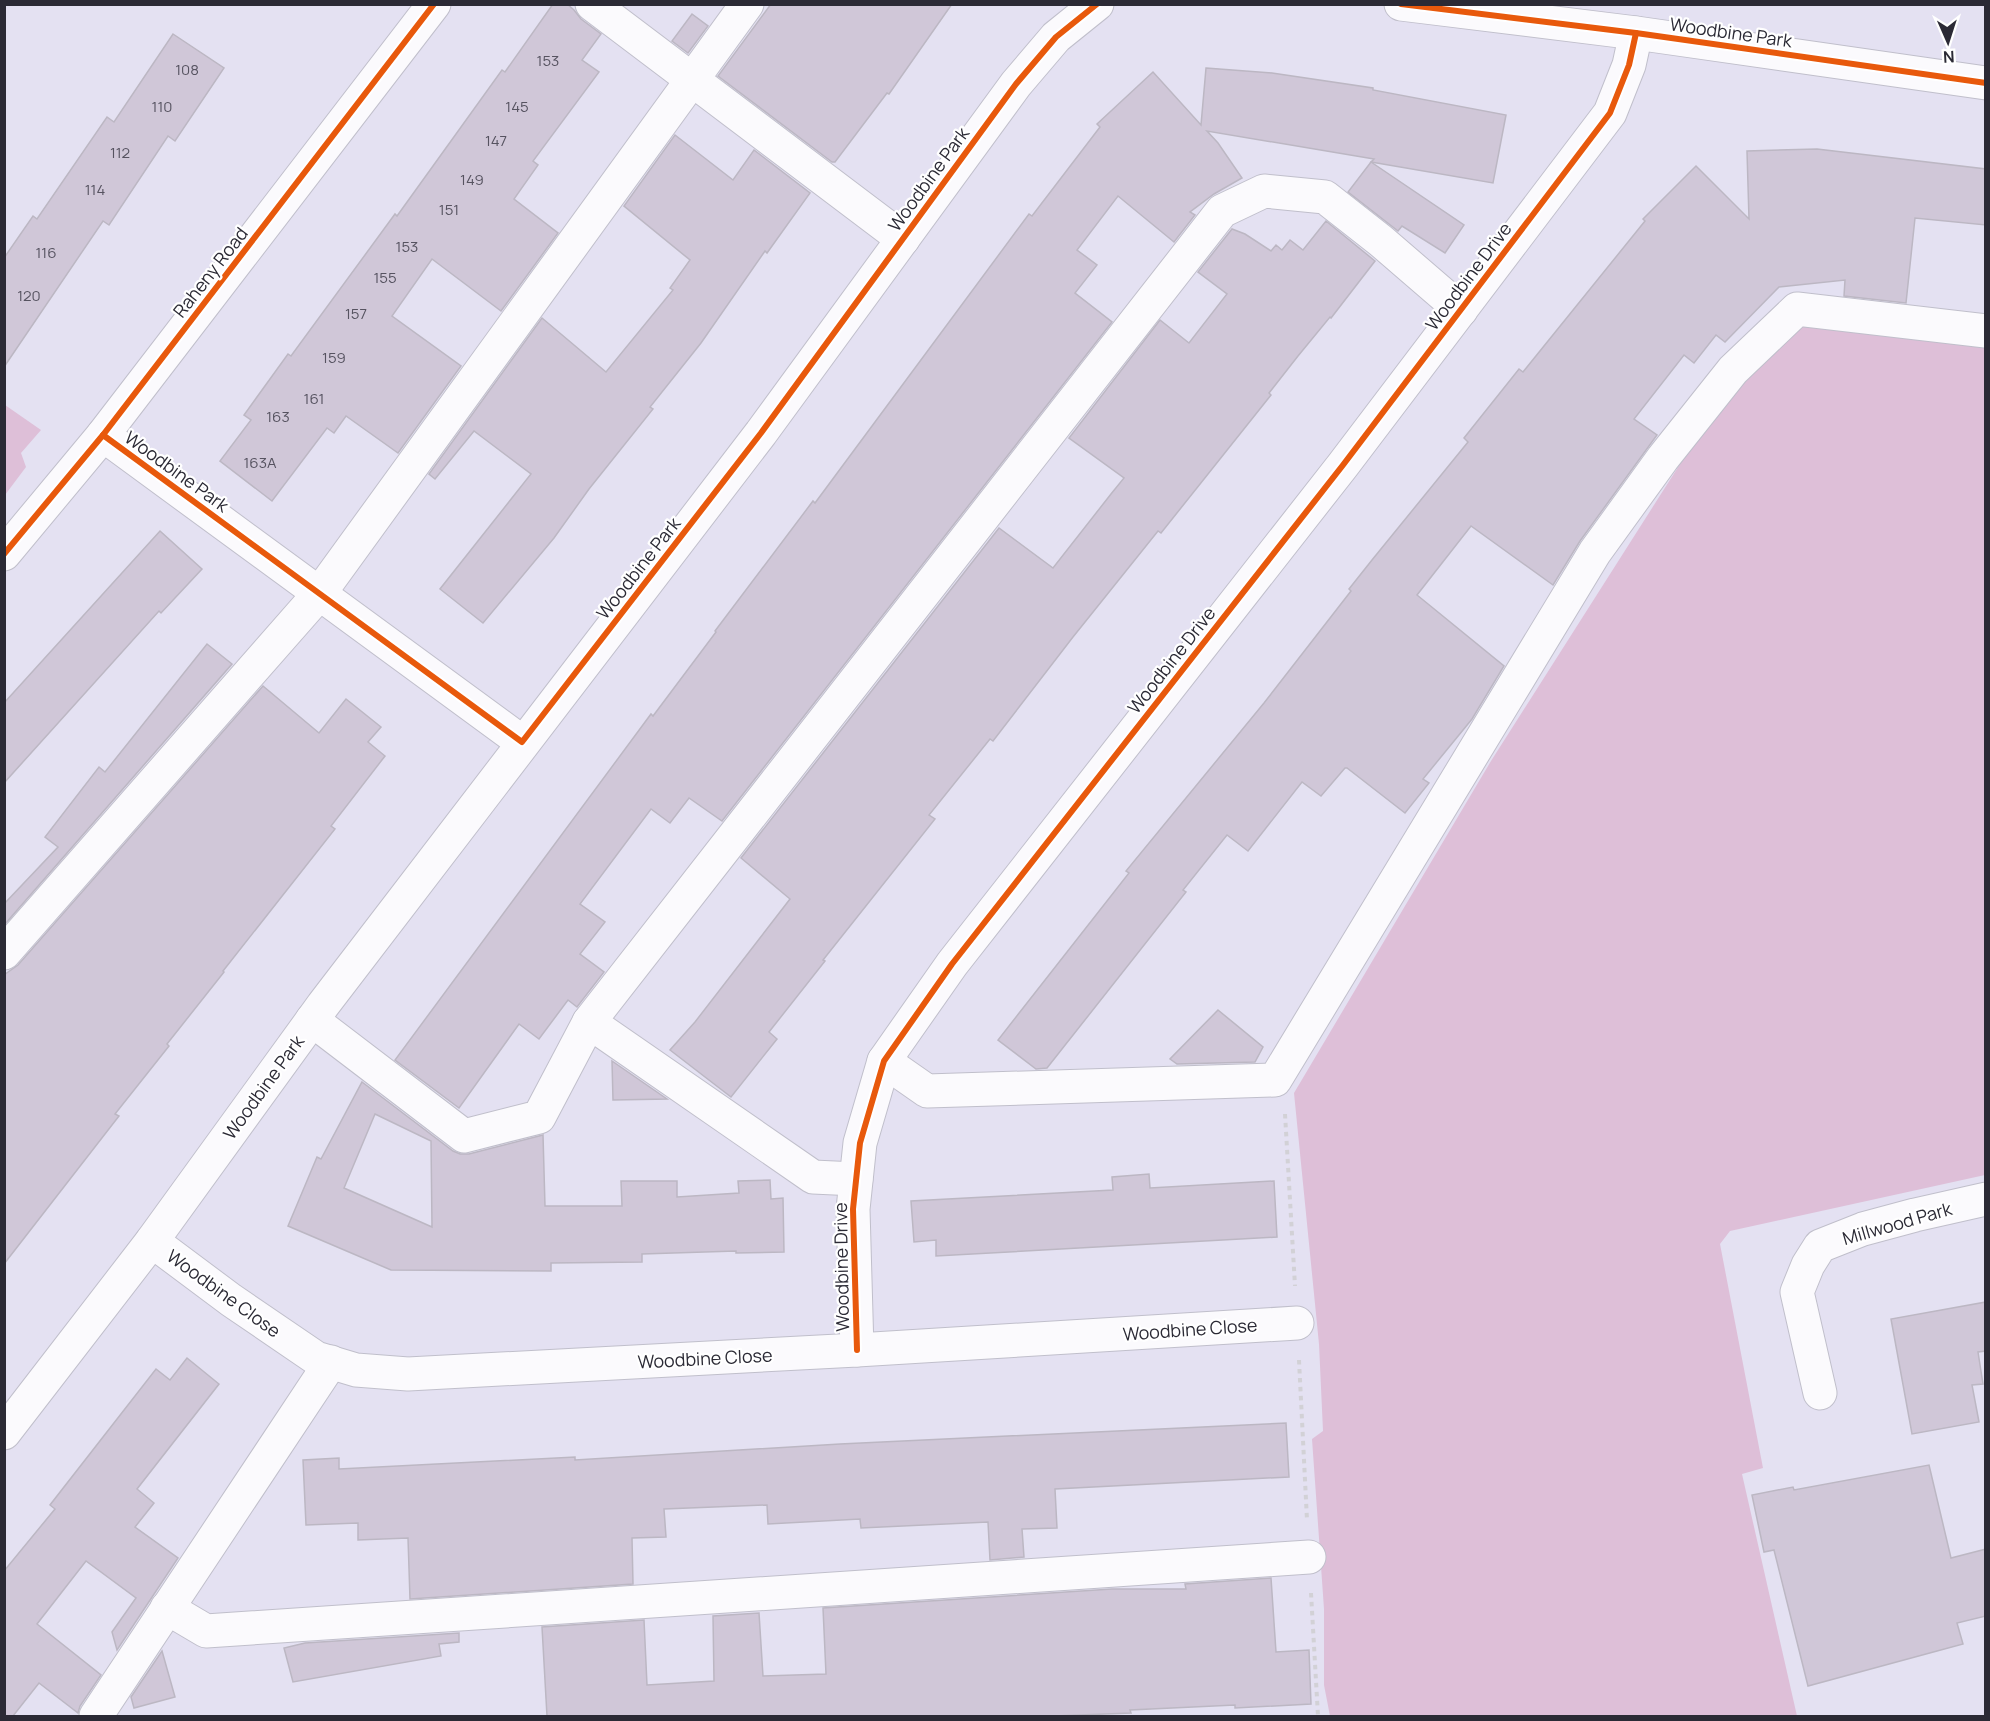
<svg xmlns="http://www.w3.org/2000/svg" width="1990" height="1721" font-family="Manrope,sans-serif">
	<style>
		.green { fill: #debfd8 }
		.building { fill: #d0c7d8; stroke: #bcb7c3; stroke-width: 1.5; fill-rule: evenodd }
		.lines { fill: none; stroke-linecap: round; stroke-linejoin: round }
		.minor-casing { stroke: #c0bfcb; stroke-width: 35 }
		.major-casing { stroke: #c0bfcb; stroke-width: 35 }
		.path { stroke: #d2d1d6; stroke-width: 4; stroke-dasharray: 4.5 4.5; stroke-linecap: butt }
		.minor { stroke: #fbfafd; stroke-width: 33 }
		.major { stroke: #fbfafd; stroke-width: 33 }
		.cycleway-casing { stroke: #fff; stroke-width: 10 }
		.cycleway { stroke: #e8590c; stroke-width: 6 }
		.labels { text-anchor: middle; dominant-baseline: central; stroke-width: 4.5; stroke-linejoin: round; paint-order: stroke }
		.number-label { font-size: 15px; fill: #565360 }
		.street-label { font-size: 18px; fill: #2b2a35; stroke: #fff }
	</style>
	<rect width="100%" height="100%" fill="#e4e1f2"/>
	<!-- green -->
	<g class="green">
		<polygon points="1798,320 1985,341 1985,1175 1730,1231 1720,1244 1763,1468 1742,1474 1797,1716 1330,1716 1324,1685 1324,1609 1312,1439 1323,1431 1319,1344 1294,1093 1491,761 1717,406"/>
		<polygon points="5,405 41,430 21,453 26,467 5,495"/>
	</g>
	<!-- building -->
	<g class="building">
		<polygon points="553,4 567,4 574,10 581,19 601,34 582,60 599,72 533,161 538,165 514,199 558,233 501,311 432,259 392,316 461,366 398,453 346,416 334,433 327,428 272,501 220,461 251,420 244,415 288,354 291,356 395,214 397,216 502,70 505,72"/>
		<polygon points="771,4 952,4 889,94 887,93 835,162 832,162 718,76"/>
		<polygon points="692,14 708,26 688,53 672,41"/>
		<polygon points="173,34 224,68 175,141 168,136 109,225 103,221 4,367 4,258 33,216 37,219 107,117 114,122"/>
		<polygon points="1206,68 1272,73 1373,88 1373,90 1506,115 1493,183 1371,162 1374,159 1207,131 1218,143 1242,178 1214,194 1190,212 1195,215 1174,242 1118,196 1077,250 1097,265 1075,293 1112,322 722,821 689,798 670,823 651,809 580,904 605,922 580,954 604,972 577,1007 568,1000 539,1039 519,1024 459,1108 395,1060 651,714 653,716 716,632 715,631 813,501 815,503 1029,214 1032,216 1100,127 1097,124 1153,72 1201,125"/>
		<polygon points="675,135 733,180 754,150 810,193 767,253 765,251 701,343 650,407 653,409 589,489 554,538 483,623 440,589 531,474 474,431 435,479 429,474 542,318 606,372 673,290 670,288 690,260 624,206"/>
		<polygon points="1817,149 1986,169 1986,225 1915,218 1906,303 1844,296 1845,280 1779,287 1725,342 1716,335 1694,363 1684,355 1634,419 1657,435 1580,541 1553,585 1471,526 1417,595 1504,666 1472,719 1423,779 1429,783 1405,813 1347,768 1345,768 1321,796 1302,782 1248,851 1227,835 1183,890 1186,892 1047,1068 1036,1069 998,1040 1129,873 1126,871 1264,703 1351,591 1349,589 1372,560 1468,442 1464,438 1519,369 1523,372 1645,221 1643,219 1696,166 1749,219 1747,151"/>
		<polygon points="1371,162 1464,225 1445,253 1402,226 1398,231 1348,192"/>
		<polygon points="1326,221 1375,261 1331,318 1330,317 1298,356 1269,393 1271,395 1161,533 1158,531 1073,637 993,741 990,739 929,815 935,819 823,960 825,961 769,1032 777,1039 731,1097 670,1050 695,1022 790,899 741,858 999,528 1053,568 1111,494 1124,478 1069,438 1160,320 1189,343 1227,294 1198,272 1232,229 1245,234 1271,251 1276,245 1282,250 1290,240 1303,250"/>
		<polygon points="160,531 202,569 161,613 159,611 4,783 4,703"/>
		<polygon points="207,644 232,664 5,924 4,904 58,847 45,837 99,767 105,772"/>
		<polygon points="263,686 319,733 346,699 381,727 368,742 385,756 331,826 335,829 223,971 224,972 167,1044 169,1046 115,1114 119,1116 4,1264 4,975 18,965"/>
		<polygon points="1218,1010 1263,1047 1255,1062 1177,1064 1170,1059"/>
		<polygon points="612,1061 667,1099 613,1100"/>
		<path d="M362 1082 453 1151 460 1154H469L543 1135 545 1206H622L621 1181H677V1197L739 1193 738 1181 770 1180 771 1199 783 1198 784 1252 736 1253V1251L642 1254V1262L551 1263V1271L391 1270 288 1226 317 1157 321 1159ZM375 1114 431 1141 432 1227 344 1188Z"/>
		<polygon points="1149,1174 1150,1188 1274,1181 1277,1237 936,1256 936,1240 914,1242 911,1201 1113,1190 1112,1177"/>
		<polygon points="1986,1302 1986,1351 1978,1352 1983,1384 1972,1385 1979,1422 1912,1434 1891,1319"/>
		<polygon points="187,1358 219,1384 137,1489 154,1503 135,1527 178,1558 117,1650 112,1632 136,1598 86,1561 37,1624 101,1675 80,1706 78,1713 39,1683 13,1716 4,1716 4,1571 55,1509 50,1505 156,1369 170,1380"/>
		<polygon points="1286,1423 1289,1477 1055,1489 1057,1528 1022,1529 1024,1557 990,1560 988,1522 861,1528 860,1519 768,1524 767,1505 664,1509 666,1537 632,1538 633,1584 410,1599 408,1538 358,1540 358,1523 306,1525 303,1460 339,1458 339,1469 575,1457 575,1460 840,1444"/>
		<polygon points="1929,1465 1951,1558 1986,1549 1986,1616 1957,1623 1963,1644 1808,1686 1774,1550 1764,1552 1752,1495 1793,1487 1794,1490"/>
		<polygon points="1271,1578 1276,1652 1309,1650 1311,1704 1235,1708 1235,1705 1130,1710 1131,1713 1053,1716 547,1716 542,1627 644,1620 647,1685 714,1681 713,1616 759,1613 763,1676 826,1674 823,1608 1112,1589 1186,1589 1185,1584"/>
		<polygon points="459,1633 459,1642 439,1644 441,1656 293,1682 284,1648 305,1643"/>
		<polygon points="162,1651 175,1697 134,1708 131,1697"/>
	</g>
	<g class="lines">
		<!-- minor casing -->
		<g class="minor-casing">
			<g id="minor">
				<polyline points="592,4 903,239"/>
				<polyline points="1401,4 1636,33 1986,83"/>
				<polyline points="103,435 522,742"/>
				<polyline points="4,953 319,594 747,4"/>
				<polyline points="312,1020 464,1136 539,1117 589,1022 1222,211 1264,191 1325,197 1381,241 1461,310"/>
				<polyline points="589,1022 813,1177 856,1179"/>
				<polyline points="884,1061 927,1091 1275,1080 1595,552 1663,458 1733,370 1797,309 1986,331"/>
				<polyline points="152,1241 231,1300 316,1358 356,1370 408,1374 857,1350 1297,1323"/>
				<polyline points="857,1350 853,1209 860,1143 884,1061 952,964 1343,465 1610,113 1629,65 1636,33"/>
				<polyline points="1820,1393 1797,1292 1808,1265 1820,1246 1863,1229 1915,1215 1986,1199"/>
				<polyline points="4,1433 152,1241 323,1005 761,433 1016,84 1056,37 1097,4"/>
				<polyline points="167,1608 206,1631 1309,1557"/>
				<polyline points="96,1716 331,1362"/>
			</g>
		</g>
		<!-- major casing -->
		<g class="major-casing">
			<polyline id="major" points="4,554 103,435 434,4"/>
		</g>
		<!-- path -->
		<g class="path">
			<polyline points="1285,1114 1295,1286"/>
			<polyline points="1299,1360 1307,1520"/>
			<polyline points="1311,1593 1318,1716"/>
		</g>
		<!-- minor -->
		<use href="#minor" class="minor"/>
		<!-- major -->
		<use href="#major" class="major"/>
		<!-- cycleway casing -->
		<g class="cycleway-casing">
			<g id="cycleway">
				<polyline points="1401,4 1636,33 1986,83"/>
				<polyline points="103,435 522,742 761,433 1016,84 1056,37 1097,4"/>
				<polyline points="4,554 103,435 434,4"/>
				<polyline points="857,1350 853,1209 860,1143 884,1061 952,964 1343,465 1610,113 1629,65 1636,33"/>
			</g>
		</g>
		<!-- cycleway -->
		<use href="#cycleway" class="cycleway"/>
	</g>
	<g class="labels">
		<!-- number labels -->
		<g class="number-label">
			<text x="548" y="60">153</text>
			<text x="187" y="69">108</text>
			<text x="162" y="106">110</text>
			<text x="517" y="106">145</text>
			<text x="496" y="140">147</text>
			<text x="120" y="152">112</text>
			<text x="472" y="179">149</text>
			<text x="95" y="189">114</text>
			<text x="449" y="209">151</text>
			<text x="407" y="246">153</text>
			<text x="46" y="252">116</text>
			<text x="385" y="277">155</text>
			<text x="29" y="295">120</text>
			<text x="356" y="313">157</text>
			<text x="334" y="357">159</text>
			<text x="314" y="398">161</text>
			<text x="278" y="416">163</text>
			<text x="260" y="462">163A</text>
		</g>
		<!-- street labels -->
		<g class="street-label">
			<text transform="translate(1731 32) rotate(8)">Woodbine Park</text>
			<text transform="translate(928 179) rotate(-54)">Woodbine Park</text>
			<text transform="translate(210 272) rotate(-52)">Raheny Road</text>
			<text transform="translate(1468 276) rotate(-53)">Woodbine Drive</text>
			<text transform="translate(177 471) rotate(36)">Woodbine Park</text>
			<text transform="translate(638 568) rotate(-52)">Woodbine Park</text>
			<text transform="translate(1171 660) rotate(-52)">Woodbine Drive</text>
			<text transform="translate(263 1087) rotate(-54)">Woodbine Park</text>
			<text transform="translate(1897 1223) rotate(-16)">Millwood Park</text>
			<text transform="translate(841 1267) rotate(-91)">Woodbine Drive</text>
			<text transform="translate(224 1293) rotate(36)">Woodbine Close</text>
			<text transform="translate(1190 1329) rotate(-4)">Woodbine Close</text>
			<text transform="translate(705 1358) rotate(-3)">Woodbine Close</text>
		</g>
	</g>
	<!-- border -->
	<rect width="1990" height="1721" fill="none" stroke="#2b2a35" stroke-width="12"/>
	<!-- north arrow -->
	<g transform="translate(1948 42) rotate(177)" stroke="#ffffff" stroke-width="4.5" paint-order="stroke">
	<path d="M0-4.5L10 22L0 15L-10 22Z" fill="#2b2a35"/>
	<text y="-9" font-size="16" font-weight="bold" text-anchor="middle" fill="#2b2a35">N</text>
	</g>
</svg>
